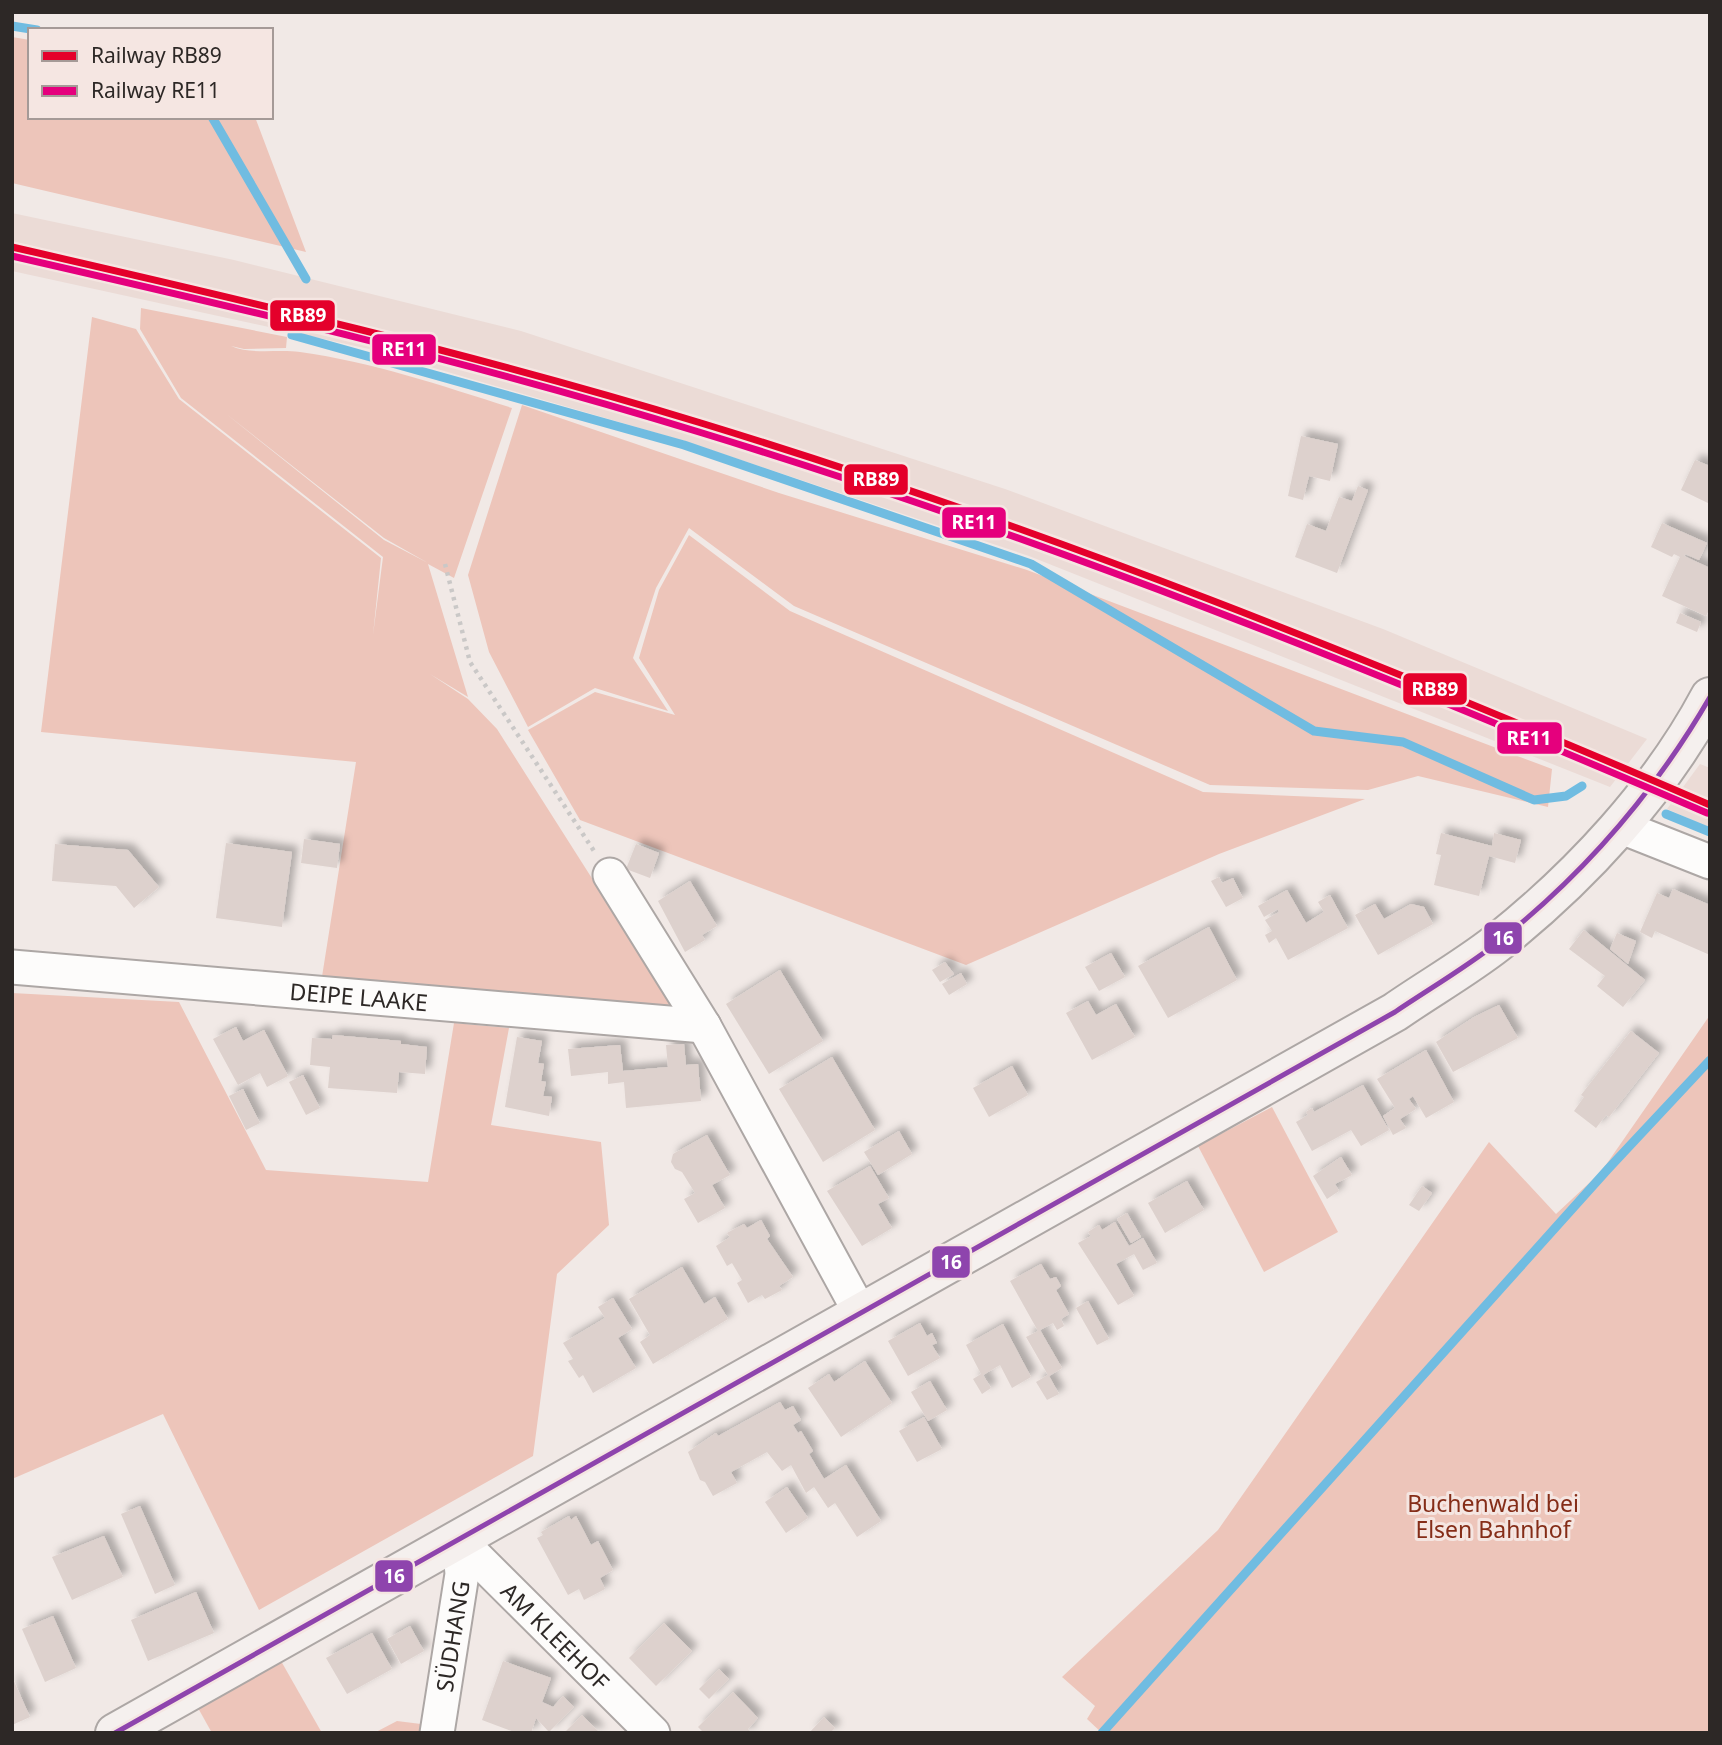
<svg xmlns="http://www.w3.org/2000/svg" width="1722" height="1745" font-family="'Noto Sans',sans-serif">
	<style>
		.built { fill: #ebdbd6 }
		.green { fill: #edc5ba; fill-rule: evenodd }
		.lines { fill: none; stroke-linecap: round; stroke-linejoin: round }
		.stream { stroke: #70bce1; stroke-width: 9 }
		.building { fill: #ddd1cd; filter: url(#shadow) }
		.street-casing { stroke: #ada7a5; stroke-width: 37 }
		.secondary-casing { stroke: #ada7a5; stroke-width: 42 }
		.path { stroke: #cac8c7; stroke-width: 4.5; stroke-dasharray: 3.5 5; stroke-linecap: butt }
		.street { stroke: #fdfcfb; stroke-width: 33 }
		.secondary { stroke: #f5f0ee; stroke-width: 38 }
		.bus-1-casing { stroke: #f5e6e2; stroke-width: 10 }
		.bus-1 { stroke: #8e44ad; stroke-width: 5 }
		.rail-1-casing { stroke: #f5e6e2; stroke-width: 12 }
		.rail-2-casing { stroke: #f5e6e2; stroke-width: 12 }
		.rail-1 { stroke: #e4002b; stroke-width: 7 }
		.rail-2 { stroke: #e5007d; stroke-width: 7 }
		.labels { text-anchor: middle; dominant-baseline: central; stroke-width: 6; stroke-linejoin: round; paint-order: stroke }
		.street-label { font-size: 23px; fill: #2d2826; stroke: #f5e6e2 }
		.park-label { font-size: 23px; fill: #852d18; stroke: #f5e6e2 }
		.line-badge { stroke: #f5e6e2; stroke-width: 2.5 }
		.badge-label { font-size: 19px; text-anchor: middle; font-weight: bold; fill: #fff }
	</style>
	<defs>
		<filter id="shadow"><feDropShadow dx="6" dy="-6" stdDeviation="3.5" flood-color="#0004"/></filter>
	</defs>
	<rect width="100%" height="100%" fill="#f1e9e6"/>
	<!-- built -->
	<g class="built">
		<polygon points="12,213 234,260 521,331 1005,489 1383,629 1647,739 1610,787 1029,556 684,441 369,349 12,271"/>
		<polygon points="1700,764 1710,768 1710,828 1667,809"/>
	</g>
	<!-- green -->
	<g class="green">
		<polygon points="12,37 30,40 30,117 255,117 306,252 12,183"/>
		<path d="M141 308 287 337 286 348 244 349 231 346C252 355 277 349 300 352 372 362 443 386 512 408L454 578 428 564 468 697 430 674 468 699 497 729 677 1012 321 983 356 762 41 732 92 317 136 329 179 399 381 558 373 635 383 557 181 398 140 329ZM225 413 384 538 428 563 384 540Z"/>
		<polygon points="522,405 779,493 1027,570 1552,769 1548,807 1418,776 1368,790 1210,785 794,606 689,528 656,588 633,658 668,711 595,688 528,727 489,652 468,575"/>
		<polygon points="689,535 790,611 1203,792 1365,799 1219,854 966,965 580,820 528,730 595,692 675,715 639,658 659,590"/>
		<polygon points="12,993 179,1002 266,1170 428,1182 454,1023 509,1028 491,1125 601,1142 609,1225 557,1274 533,1456 259,1610 163,1414 12,1479"/>
		<polygon points="1710,1015 1710,1733 1102,1733 1087,1719 1095,1706 1062,1677 1218,1530 1489,1142 1556,1214 1601,1172"/>
		<polygon points="1272,1107 1338,1232 1264,1272 1198,1146"/>
		<polygon points="281,1661 322,1733 212,1733 198,1708"/>
		<polygon points="397,1721 421,1724 420,1733 374,1733"/>
	</g>
	<g class="lines">
		<!-- stream -->
		<g class="stream">
			<polyline points="12,26 37,30"/>
			<polyline points="212,117 306,279"/>
			<polyline points="293,330 292,335 684,445 1031,564 1314,731 1403,742 1534,800 1566,796 1582,786"/>
			<polyline points="1666,814 1710,832"/>
			<polyline points="1102,1733 1608,1169 1710,1060"/>
		</g>
	</g>
	<!-- building -->
	<g class="building">
		<polygon points="1301,436 1338,444 1330,481 1309,476 1303,500 1288,496"/>
		<polygon points="1695,460 1710,466 1710,504 1681,490"/>
		<polygon points="1358,486 1368,490 1337,573 1295,557 1307,524 1326,531 1339,497 1352,501"/>
		<polygon points="1662,523 1707,543 1699,560 1685,554 1684,556 1710,568 1710,608 1706,616 1662,596 1680,557 1674,554 1672,557 1651,547"/>
		<polygon points="1680,613 1701,622 1697,632 1676,623"/>
		<polygon points="1441,833 1492,846 1494,833 1521,840 1515,863 1489,856 1479,896 1434,885 1441,855 1436,854"/>
		<polygon points="304,839 340,844 337,868 301,863"/>
		<polygon points="226,843 292,852 282,927 216,918"/>
		<polygon points="55,844 128,850 159,887 134,908 116,886 52,881"/>
		<polygon points="636,844 659,853 650,878 626,869"/>
		<polygon points="1219,877 1222,883 1233,878 1243,898 1226,907 1211,881"/>
		<polygon points="690,881 717,926 702,935 705,940 685,952 658,901"/>
		<polygon points="1673,889 1710,905 1710,955 1655,931 1652,938 1640,932 1657,893 1669,898"/>
		<polygon points="1287,890 1306,923 1324,912 1318,902 1330,895 1348,928 1288,960 1276,938 1269,943 1265,935 1272,931 1265,920 1279,912 1278,909 1264,917 1258,906"/>
		<polygon points="1375,904 1384,919 1411,904 1424,907 1433,924 1378,955 1355,915"/>
		<polygon points="1209,927 1237,980 1168,1018 1138,966"/>
		<polygon points="1584,930 1645,980 1623,1007 1597,986 1605,976 1569,949"/>
		<polygon points="1617,933 1636,941 1628,964 1610,949"/>
		<polygon points="1111,953 1125,977 1099,991 1085,967"/>
		<polygon points="945,962 954,974 940,982 932,970"/>
		<polygon points="780,970 823,1041 769,1074 726,1004"/>
		<polygon points="961,973 967,984 949,995 942,984"/>
		<polygon points="1088,1001 1096,1015 1116,1004 1135,1037 1092,1060 1066,1013"/>
		<polygon points="1499,1005 1518,1038 1453,1072 1436,1042 1474,1017"/>
		<polygon points="236,1027 243,1041 264,1030 288,1076 267,1087 260,1073 238,1085 213,1039"/>
		<polygon points="1631,1031 1659,1053 1609,1117 1606,1115 1596,1128 1574,1111 1584,1097 1581,1095"/>
		<polygon points="333,1035 401,1041 401,1044 427,1047 425,1074 399,1072 397,1093 328,1088 330,1067 310,1065 312,1038 332,1039"/>
		<polygon points="517,1037 542,1041 538,1063 544,1064 541,1081 546,1082 543,1096 552,1097 549,1116 505,1107"/>
		<polygon points="684,1044 686,1065 698,1064 701,1101 626,1108 624,1082 608,1084 608,1072 571,1076 568,1049 620,1045 623,1071 668,1067 666,1045"/>
		<polygon points="1426,1050 1454,1102 1426,1118 1413,1096 1409,1099 1416,1109 1400,1119 1406,1128 1393,1135 1383,1116 1395,1108 1377,1079"/>
		<polygon points="832,1057 875,1130 823,1162 779,1089"/>
		<polygon points="1012,1066 1028,1095 989,1117 973,1088"/>
		<polygon points="303,1075 320,1108 306,1115 289,1082"/>
		<polygon points="1363,1085 1389,1130 1361,1146 1351,1130 1312,1151 1296,1122 1308,1115 1306,1112 1312,1108 1314,1112"/>
		<polygon points="243,1089 260,1123 246,1130 229,1096"/>
		<polygon points="899,1131 912,1154 878,1175 864,1152"/>
		<polygon points="707,1135 730,1175 712,1185 725,1208 698,1223 684,1199 695,1193 682,1172 675,1169 671,1162 673,1154"/>
		<polygon points="1341,1157 1352,1175 1335,1184 1339,1191 1327,1199 1313,1176"/>
		<polygon points="870,1166 889,1198 878,1204 892,1228 862,1246 827,1191"/>
		<polygon points="1187,1181 1204,1210 1165,1233 1148,1203"/>
		<polygon points="1422,1186 1432,1193 1419,1211 1409,1205"/>
		<polygon points="1127,1213 1141,1237 1131,1243 1117,1219"/>
		<polygon points="761,1220 770,1236 767,1239 793,1277 779,1286 782,1290 765,1299 762,1295 748,1303 737,1283 742,1280 732,1263 727,1266 716,1246 730,1237 727,1233 744,1224 747,1228"/>
		<polygon points="1115,1222 1129,1246 1143,1238 1157,1263 1143,1270 1134,1254 1116,1264 1134,1296 1118,1305 1078,1243 1091,1236 1088,1232 1099,1225 1102,1230"/>
		<polygon points="1041,1264 1050,1279 1056,1277 1061,1286 1056,1290 1069,1314 1061,1319 1064,1326 1057,1330 1053,1323 1040,1330 1062,1368 1049,1376 1059,1394 1047,1400 1036,1382 1048,1375 1026,1337 1038,1331 1010,1281"/>
		<polygon points="682,1267 704,1304 715,1297 728,1319 653,1364 640,1342 650,1335 629,1299"/>
		<polygon points="613,1298 632,1329 618,1338 636,1368 593,1393 583,1375 579,1378 568,1361 573,1359 563,1343 605,1318 598,1307"/>
		<polygon points="1088,1301 1109,1339 1097,1345 1076,1308"/>
		<polygon points="920,1323 927,1336 932,1333 937,1343 932,1345 940,1358 908,1376 888,1341"/>
		<polygon points="1003,1324 1031,1377 1012,1388 1000,1365 983,1375 991,1388 982,1394 973,1379 981,1374 966,1345"/>
		<polygon points="865,1361 892,1403 841,1437 808,1388 829,1374 834,1382"/>
		<polygon points="930,1381 947,1410 928,1421 911,1392"/>
		<polygon points="780,1402 785,1410 793,1406 801,1420 793,1425 798,1433 801,1431 813,1451 809,1454 824,1479 846,1465 881,1521 857,1537 835,1503 828,1508 814,1487 806,1493 791,1465 782,1471 767,1452 731,1472 737,1483 713,1496 705,1482 700,1480 688,1452 716,1433 718,1436"/>
		<polygon points="924,1417 942,1449 917,1462 899,1431"/>
		<polygon points="787,1487 808,1518 786,1533 765,1502"/>
		<polygon points="140,1506 175,1585 155,1594 121,1514"/>
		<polygon points="569,1516 571,1520 576,1516 591,1545 598,1541 613,1570 600,1578 605,1589 584,1600 579,1589 568,1595 537,1538 543,1535 541,1532"/>
		<polygon points="104,1536 123,1577 72,1600 52,1557"/>
		<polygon points="196,1592 214,1633 148,1661 131,1620"/>
		<polygon points="53,1616 76,1668 45,1682 22,1629"/>
		<polygon points="664,1623 692,1651 656,1686 629,1658"/>
		<polygon points="410,1626 424,1651 401,1664 387,1639"/>
		<polygon points="372,1633 392,1669 347,1694 326,1658"/>
		<polygon points="503,1661 551,1678 542,1702 553,1707 563,1696 574,1707 549,1732 536,1718 531,1733 517,1733 482,1720"/>
		<polygon points="719,1669 729,1679 709,1699 699,1689"/>
		<polygon points="12,1677 30,1717 12,1725"/>
		<polygon points="733,1692 758,1718 748,1729 752,1733 704,1733 698,1727"/>
		<polygon points="582,1715 600,1733 564,1733"/>
		<polygon points="824,1717 835,1728 830,1733 809,1733"/>
	</g>
	<g class="lines">
		<!-- street casing -->
		<g class="street-casing">
			<g id="street">
				<polyline points="1619,826 1710,862"/>
				<polyline points="610,875 704,1026 861,1314"/>
				<path id="s1" d="M12 967 704 1026"/>
				<path id="s2" d="M459 1540 653 1733"/>
				<path id="s3" d="M437 1733 462 1574 459 1540"/>
			</g>
		</g>
		<!-- secondary casing -->
		<g class="secondary-casing">
			<path id="secondary" d="M115 1733 1395 1012C1428 989 1465 968 1497 943 1580 877 1660 791 1710 697"/>
		</g>
		<!-- path -->
		<polyline class="path" points="445,564 470,662 594,851"/>
		<!-- street -->
		<use href="#street" class="street"/>
		<!-- secondary -->
		<use href="#secondary" class="secondary"/>
		<!-- bus-1 casing -->
		<g class="bus-1-casing">
			<path id="bus-1" d="M115 1733 1395 1012C1429 989 1465 968 1497 943 1583 875 1655 792 1710 697"/>
		</g>
		<!-- bus-1 -->
		<use href="#bus-1" class="bus-1"/>
		<!-- rail-1 casing -->
		<g class="rail-1-casing">
			<path id="rail-1" d="M12 247C243 300 474 354 701 423 1045 528 1379 662 1710 805"/>
		</g>
		<!-- rail-2 casing -->
		<g class="rail-2-casing">
			<path id="rail-2" d="M12 256C243 309 473 362 699 432 1043 537 1377 671 1707 813"/>
		</g>
		<!-- rail-1 -->
		<use href="#rail-1" class="rail-1"/>
		<!-- rail-2 -->
		<use href="#rail-2" class="rail-2"/>
	</g>
	<g class="labels">
		<!-- street labels -->
		<g class="street-label">
			<text stroke="none"><textPath href="#s1" startOffset="348">DEIPE LAAKE</textPath></text>
			<text stroke="none"><textPath href="#s3" startOffset="98">SÜDHANG</textPath></text>
			<text stroke="none"><textPath href="#s2" startOffset="136">AM KLEEHOF</textPath></text>
		</g>
		<!-- park labels -->
		<g class="park-label">
			<text x="1493" y="1503">Buchenwald bei<tspan x="1493" dy="26">Elsen Bahnhof</tspan></text>
		</g>
	</g>
	<g class="line-badge">
		<rect x="269" y="299" width="67" height="33" rx="7" fill="#e4002b"/>
		<rect x="371" y="333" width="66" height="33" rx="7" fill="#e5007d"/>
		<rect x="843" y="463" width="66" height="33" rx="7" fill="#e4002b"/>
		<rect x="941" y="506" width="66" height="33" rx="7" fill="#e5007d"/>
		<rect x="1402" y="672" width="66" height="34" rx="7" fill="#e4002b"/>
		<rect x="1496" y="721" width="67" height="34" rx="7" fill="#e5007d"/>
		<rect x="1483" y="921" width="40" height="34" rx="7" fill="#8e44ad"/>
		<rect x="931" y="1245" width="40" height="34" rx="7" fill="#8e44ad"/>
		<rect x="374" y="1559" width="40" height="34" rx="7" fill="#8e44ad"/>
	</g>
	<g class="badge-label">
		<text x="303" y="322">RB89</text>
		<text x="404" y="356">RE11</text>
		<text x="876" y="486">RB89</text>
		<text x="974" y="529">RE11</text>
		<text x="1435" y="696">RB89</text>
		<text x="1529" y="745">RE11</text>
		<text x="1503" y="945">16</text>
		<text x="951" y="1269">16</text>
		<text x="394" y="1583">16</text>
	</g>
	<!-- border -->
	<rect width="1722" height="1745" fill="none" stroke="#2d2826" stroke-width="28"/>
	<!-- legend -->
	<rect x="28" y="28" width="245" height="91" fill="#f5e6e2" stroke="#a59a97" stroke-width="2"/>
	<rect x="42" y="51" width="35" height="10" fill="#e4002b" stroke="#a59a97" stroke-width="2"/>
	<text x="91" y="63" font-size="21" fill="#2d2826">Railway RB89</text>
	<rect x="42" y="86" width="35" height="10" fill="#e5007d" stroke="#a59a97" stroke-width="2"/>
	<text x="91" y="98" font-size="21" fill="#2d2826">Railway RE11</text>
</svg>
